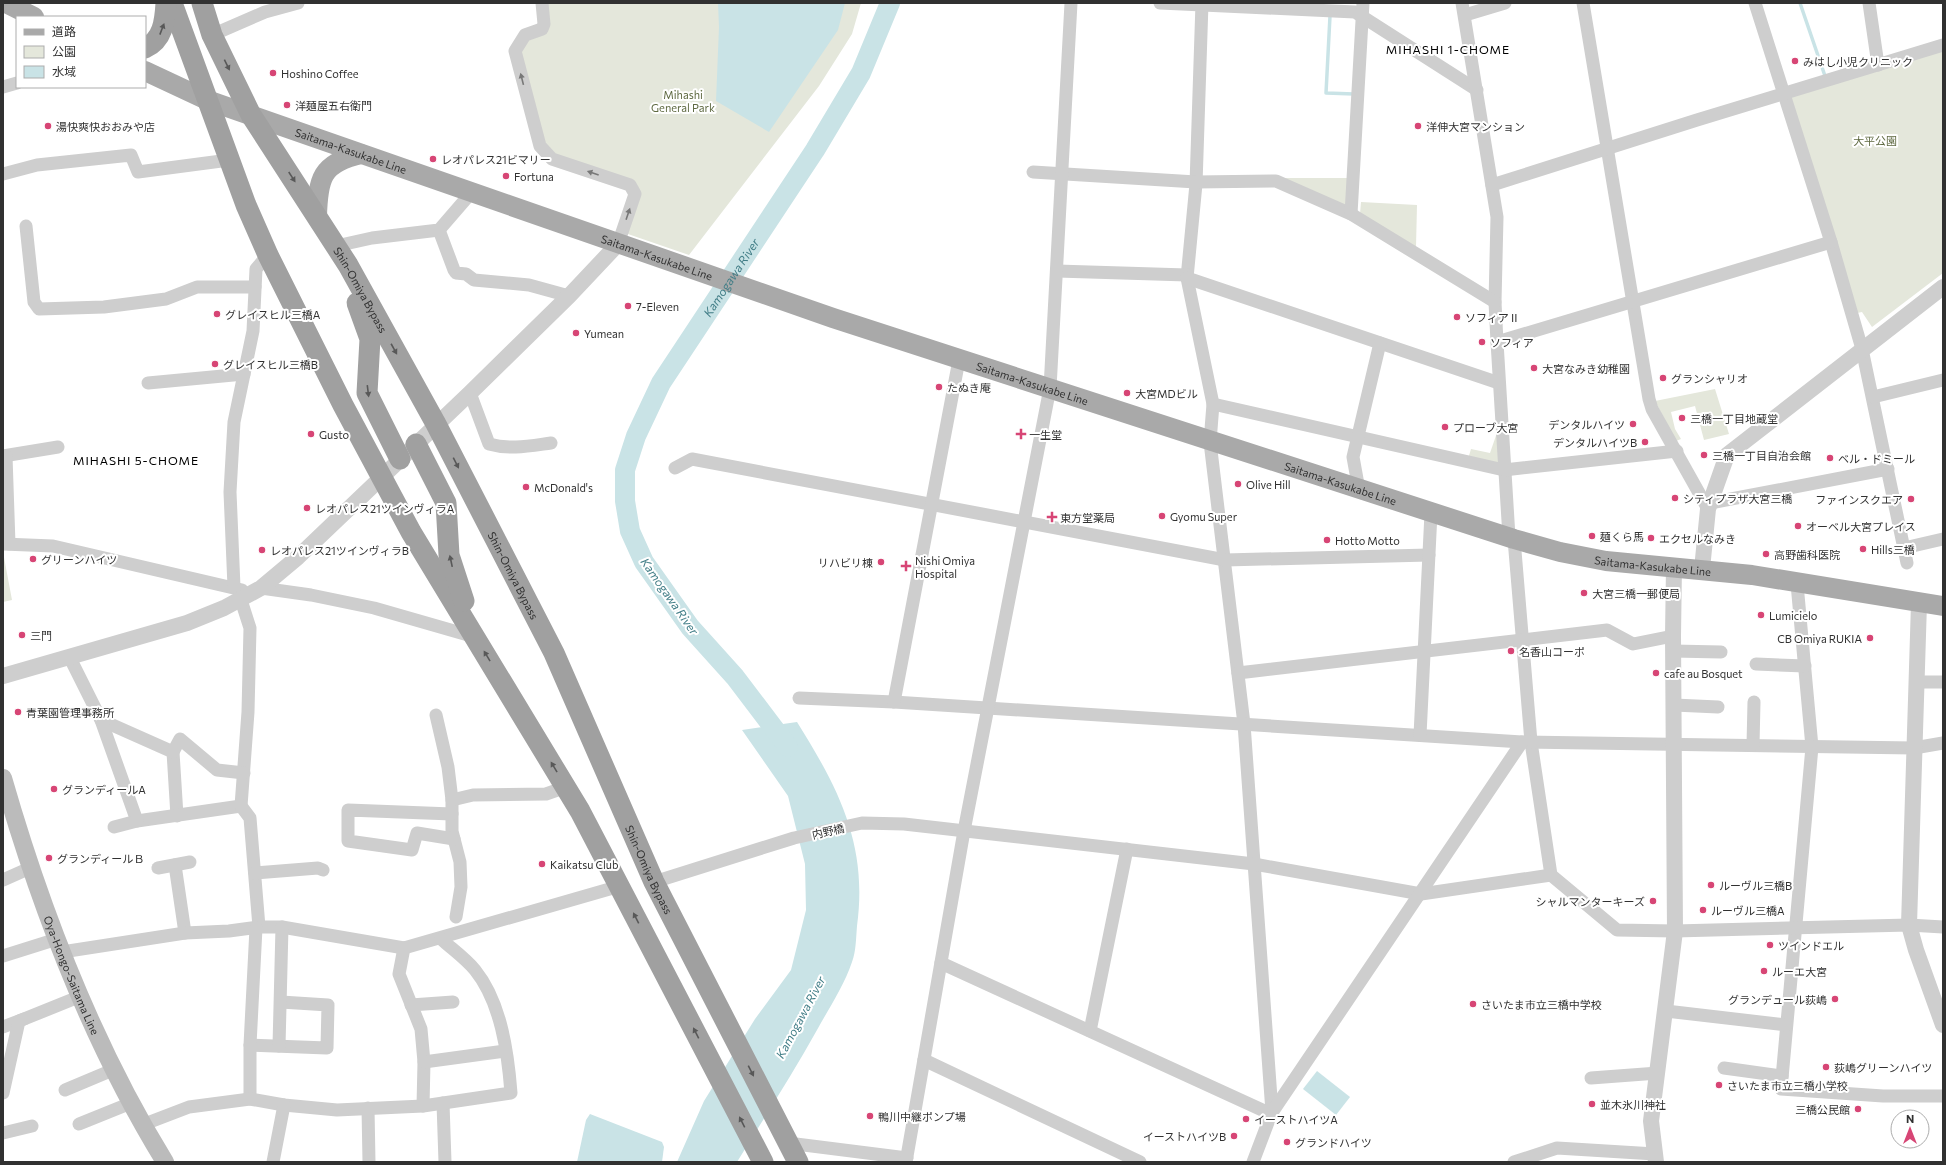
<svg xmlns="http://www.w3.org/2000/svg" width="1946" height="1165" font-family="Commissioner,'Noto Sans JP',sans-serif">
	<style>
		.green { fill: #e4e7db }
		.water { fill: #c9e3e6 }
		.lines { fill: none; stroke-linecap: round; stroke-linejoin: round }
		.stream { stroke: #c9e3e6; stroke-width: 3.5 }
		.river { stroke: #c9e3e6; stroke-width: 20 }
		.minor { stroke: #cecece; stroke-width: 13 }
		.tertiary { stroke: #cecece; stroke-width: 16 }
		.secondary { stroke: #bbb; stroke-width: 18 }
		.primary { stroke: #a9a9a9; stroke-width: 20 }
		.trunk { stroke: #a0a0a0; stroke-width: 21 }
		.oneway { fill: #585858 }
		.oneway2 { fill: #787878 }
		.poi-dot { fill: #d74575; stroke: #fff; stroke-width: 1.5 }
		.labels { text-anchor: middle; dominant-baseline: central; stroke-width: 4; stroke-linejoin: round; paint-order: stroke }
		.poi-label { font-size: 11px; fill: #313131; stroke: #fff; text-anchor: start }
		.park-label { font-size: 11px; fill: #5f6a42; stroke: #fff }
		.street-label { font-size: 11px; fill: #313131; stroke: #fff }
		.neighbourhood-label { font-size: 12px; letter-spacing: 1px; fill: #000; stroke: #fff }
		.water-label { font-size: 12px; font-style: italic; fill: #427e87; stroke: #fff }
	</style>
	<rect width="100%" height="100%" fill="#fff"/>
	<!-- green -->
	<g class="green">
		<polygon points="545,3 861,3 852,34 819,86 689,255 625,233 638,194 555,155 543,140 520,50 527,38 541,34"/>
		<polygon points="1943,49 1943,273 1872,327 1862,312 1857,313 1790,95"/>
		<polygon points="1277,178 1350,178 1349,208"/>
		<polygon points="1361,202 1417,205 1416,247 1360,214"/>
		<polygon points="1715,389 1729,434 1704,440 1695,406 1671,412 1675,429 1681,439 1676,441 1655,401"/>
		<polygon points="1499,427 1501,465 1468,459 1471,449 1490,453"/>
		<polygon points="3,552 12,600 3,602"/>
	</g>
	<!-- water -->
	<g class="water">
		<polygon points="718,3 845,3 838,30 769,132 716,101 719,27"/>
		<path d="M797 722C839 789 868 845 857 926 856 938 856 952 852 962 844 986 829 1008 817 1030 792 1075 764 1118 737 1162H677L704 1101 755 1019 791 970 806 910 805 864 788 796 742 730Z"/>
		<polygon points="1317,1071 1350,1097 1336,1115 1303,1089"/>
		<polygon points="590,1114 662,1142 664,1147 662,1162 577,1162 586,1120"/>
	</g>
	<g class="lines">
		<!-- stream -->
		<g class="stream">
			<polyline points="1800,3 1825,76"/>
			<polyline points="1330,16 1326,93 1354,94"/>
		</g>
		<!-- river -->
		<path class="river" id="s1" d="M788 747 735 677 690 627 644 562 630 531 625 501V470L636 436 661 383 815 150 861 73 890 3"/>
		<!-- minor -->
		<g class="minor">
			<polyline points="542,3 544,24 542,29 525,35 515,51 540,146 552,159 630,185 635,194 618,244"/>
			<polyline points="1160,3 1355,12 1477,90"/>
			<polyline points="1202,3 1196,184 1187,278 1213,404 1210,442 1244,724 1272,1112 1253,1162"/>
			<polyline points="1462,3 1497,217 1495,302 1497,342 1509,537"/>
			<polyline points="1583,3 1649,399 1652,409 1708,509"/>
			<polyline points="1755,3 1831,242 1862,349 1907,563"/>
			<polyline points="1869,3 1878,65"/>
			<polyline points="1465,15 1505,3"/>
			<polyline points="212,35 265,12 298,3"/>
			<polyline points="3,87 17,83"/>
			<polyline points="1033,172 1196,182 1276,181 1351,214 1495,302"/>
			<polyline points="3,174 37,165 131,155 138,172 229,160"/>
			<polyline points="1492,185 1697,120 1943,45"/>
			<polyline points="1351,214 1363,3"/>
			<polyline points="26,226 34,302 39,309 104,307 166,299 197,287 255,287"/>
			<polyline points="439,230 454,270 456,273 466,274 474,280 529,285 569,296"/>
			<polyline points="336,246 372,238 439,230 471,193"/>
			<polyline points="1057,271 1187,275"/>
			<polyline points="1187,278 1499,383"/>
			<polyline points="1497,342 1831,242"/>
			<polyline points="148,383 244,374"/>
			<path d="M470 393 489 444C510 450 529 446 551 443"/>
			<polyline points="1873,397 1943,380"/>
			<polyline points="1213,404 1504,470 1677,451"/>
			<polyline points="3,456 58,447"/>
			<polyline points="6,456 9,544"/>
			<polyline points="675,468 692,459 1225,560 1429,555"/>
			<polyline points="1359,490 1353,457 1380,343"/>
			<polyline points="1710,503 1888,469"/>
			<polyline points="1514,539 1531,742 1551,875"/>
			<polyline points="3,544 53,546 242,590"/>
			<polyline points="1904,548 1943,539"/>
			<polyline points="1797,584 1812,747 1781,1089 1883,1096 1943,1096"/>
			<polyline points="234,587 230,492 234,422 253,331 256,269 268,255"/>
			<polyline points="261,588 311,595 374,608 475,637"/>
			<polyline points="1673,651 1721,652"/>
			<polyline points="70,658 101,720 173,752 177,816"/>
			<polyline points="1756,664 1805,666"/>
			<polyline points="1238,673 1607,630 1633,644 1673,636"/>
			<polyline points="1917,682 1943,682"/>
			<polyline points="799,698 894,702 1522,742 1914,748 1943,743"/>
			<polyline points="894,702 959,360"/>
			<polyline points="1674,705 1718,707"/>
			<polyline points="436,715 448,767 452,800 452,831 460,862 461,887 456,917"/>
			<polyline points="101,720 137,821 241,806 248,712 250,628 241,600"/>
			<polyline points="1420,735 1431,513"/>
			<polyline points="1753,745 1754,702"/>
			<polyline points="173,752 180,739 217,770 244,773"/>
			<polyline points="452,800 473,795 546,794 566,787"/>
			<polyline points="241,806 250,818 259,927"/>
			<polyline points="452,814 348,810 348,841 412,850 417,833 454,839"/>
			<polyline points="114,827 137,821"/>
			<polyline points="175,865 185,933"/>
			<polyline points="158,868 190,862"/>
			<polyline points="255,873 318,868 323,870"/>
			<polyline points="3,880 30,868"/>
			<polyline points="654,882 794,838 862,823 904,824 1254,864 1421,894 1551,875 1617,930 1675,931 1909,925 1943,927"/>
			<polyline points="404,948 399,974 421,1029 424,1062 423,1106"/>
			<polyline points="62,952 185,933 229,931 259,927 282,927 404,948 620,886"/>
			<polyline points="3,956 57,939"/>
			<polyline points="941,963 1271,1114 1522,742"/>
			<polyline points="411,1005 453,1002"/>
			<polyline points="1666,1011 1786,1025"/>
			<polyline points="3,1027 24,1019"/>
			<polyline points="1090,1031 1127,849"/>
			<polyline points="250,1045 327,1048 328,1005 281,1002"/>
			<polyline points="279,1046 282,927"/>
			<polyline points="924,1060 1140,1162"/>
			<polyline points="424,1062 505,1051"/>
			<polyline points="1724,1068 1782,1076"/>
			<polyline points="1591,1078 1658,1073"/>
			<polyline points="65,1090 115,1069"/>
			<polyline points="3,1093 19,1021 81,996"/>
			<polyline points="250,1099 250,1045 256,928"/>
			<polyline points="443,1103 445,1162"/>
			<polyline points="368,1108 369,1162"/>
			<polyline points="79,1124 131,1103"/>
			<path d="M142 1125 189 1107 250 1099 284 1105 337 1110 423 1106 511 1093C508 1053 501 1002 475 970 465 958 452 949 441 939"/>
			<polyline points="3,1133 32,1126"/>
			<polyline points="788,1143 907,1158"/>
			<polyline points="273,1162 284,1105"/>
			<polyline points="906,1162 964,831 1050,388 1071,3"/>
			<polyline points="1514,1162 1557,1148 1655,1154"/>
		</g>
		<!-- tertiary -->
		<g class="tertiary">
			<polyline points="1702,569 1708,509 1727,455 1943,287"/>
			<polyline points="1919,603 1909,925 1916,950 1943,1025"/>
			<polyline points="3,676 187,623 224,608 261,588 298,557 470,393 569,296 618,244"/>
			<polyline points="1656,1162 1651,1121 1675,931 1673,636 1674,566"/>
		</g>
		<!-- secondary -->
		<path class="secondary" id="s2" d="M3 778C41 910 93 1045 165 1162"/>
		<!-- primary -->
		<g class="primary">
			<polyline points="6,3 34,17"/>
			<path id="s3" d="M145 71 207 100 833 318 1514 539 1560 552 1606 561 1752 575 1943 606"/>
			<path d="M317 216C318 179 321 163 361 154"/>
		</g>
		<!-- trunk -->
		<g class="trunk">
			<polyline points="172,3 246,205 268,255 343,405 411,532 580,811 763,1162"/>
			<path id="s4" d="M202 3 212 35 251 115 348 265 436 424 554 653 654 882 798 1162"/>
			<path d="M145 48C163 40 165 21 166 3"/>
			<polyline points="357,303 370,339 367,393 400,459"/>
			<polyline points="416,444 446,503 449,555 464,601"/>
		</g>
	</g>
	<!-- one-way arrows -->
	<defs><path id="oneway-solid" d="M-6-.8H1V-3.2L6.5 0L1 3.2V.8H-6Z"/></defs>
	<g class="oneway">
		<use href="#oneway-solid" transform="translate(162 29) rotate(-69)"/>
		<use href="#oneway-solid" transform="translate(227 65) rotate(64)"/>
		<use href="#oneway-solid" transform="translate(292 177) rotate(57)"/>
		<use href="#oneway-solid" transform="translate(394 349) rotate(61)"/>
		<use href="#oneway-solid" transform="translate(368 391) rotate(83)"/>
		<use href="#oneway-solid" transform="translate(456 463) rotate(63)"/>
		<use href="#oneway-solid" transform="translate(451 561) rotate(-102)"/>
		<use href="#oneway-solid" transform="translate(487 656) rotate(-121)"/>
		<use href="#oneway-solid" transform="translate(554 767) rotate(-121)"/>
		<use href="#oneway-solid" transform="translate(636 918) rotate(-117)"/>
		<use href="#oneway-solid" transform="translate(696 1033) rotate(-117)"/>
		<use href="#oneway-solid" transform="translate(751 1071) rotate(63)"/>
		<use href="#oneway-solid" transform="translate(742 1122) rotate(-117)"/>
	</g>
	<g class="oneway2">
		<use href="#oneway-solid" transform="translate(522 79) rotate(-104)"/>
		<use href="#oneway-solid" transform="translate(593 173) rotate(-161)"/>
		<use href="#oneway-solid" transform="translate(628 214) rotate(-71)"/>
	</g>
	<!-- markers -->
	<g class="poi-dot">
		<circle cx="1795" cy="61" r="4"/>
		<circle cx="273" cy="73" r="4"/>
		<circle cx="287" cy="105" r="4"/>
		<circle cx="48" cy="126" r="4"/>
		<circle cx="1418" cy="126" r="4"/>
		<circle cx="433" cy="159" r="4"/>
		<circle cx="506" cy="176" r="4"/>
		<circle cx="628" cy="306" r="4"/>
		<circle cx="217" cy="314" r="4"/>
		<circle cx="1457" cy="317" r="4"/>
		<circle cx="576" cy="333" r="4"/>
		<circle cx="1482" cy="342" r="4"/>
		<circle cx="215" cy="364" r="4"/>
		<circle cx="1534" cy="368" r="4"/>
		<circle cx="1663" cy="378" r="4"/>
		<circle cx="939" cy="387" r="4"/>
		<circle cx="1127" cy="393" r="4"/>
		<circle cx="1682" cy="418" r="4"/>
		<circle cx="1633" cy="424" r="4"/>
		<circle cx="1445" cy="427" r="4"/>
		<circle cx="311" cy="434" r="4"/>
		<path d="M1019 428h4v4h4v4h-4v4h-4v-4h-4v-4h4z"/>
		<circle cx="1645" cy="442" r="4"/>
		<circle cx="1704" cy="455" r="4"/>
		<circle cx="1830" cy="458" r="4"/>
		<circle cx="1238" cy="484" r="4"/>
		<circle cx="526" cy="487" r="4"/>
		<circle cx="1675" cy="498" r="4"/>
		<circle cx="1911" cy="499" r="4"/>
		<circle cx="307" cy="508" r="4"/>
		<circle cx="1162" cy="516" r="4"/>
		<path d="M1050 511h4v4h4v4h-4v4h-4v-4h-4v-4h4z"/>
		<circle cx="1798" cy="526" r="4"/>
		<circle cx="1592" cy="536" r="4"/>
		<circle cx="1651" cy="538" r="4"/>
		<circle cx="1327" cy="540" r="4"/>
		<circle cx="1863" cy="549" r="4"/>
		<circle cx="262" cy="550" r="4"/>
		<circle cx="1766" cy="554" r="4"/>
		<circle cx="33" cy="559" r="4"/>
		<circle cx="881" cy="562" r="4"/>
		<path d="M904 560h4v4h4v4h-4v4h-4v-4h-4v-4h4z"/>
		<circle cx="1584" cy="593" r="4"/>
		<circle cx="1761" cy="615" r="4"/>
		<circle cx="22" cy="635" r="4"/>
		<circle cx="1870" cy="638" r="4"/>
		<circle cx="1511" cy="651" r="4"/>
		<circle cx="1656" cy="673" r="4"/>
		<circle cx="18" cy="712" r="4"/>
		<circle cx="54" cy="789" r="4"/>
		<circle cx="49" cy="858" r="4"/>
		<circle cx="542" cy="864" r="4"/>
		<circle cx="1711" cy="885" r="4"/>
		<circle cx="1653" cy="901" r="4"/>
		<circle cx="1703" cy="910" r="4"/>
		<circle cx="1770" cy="945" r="4"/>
		<circle cx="1764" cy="971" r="4"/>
		<circle cx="1835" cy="999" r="4"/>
		<circle cx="1473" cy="1004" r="4"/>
		<circle cx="1826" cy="1067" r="4"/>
		<circle cx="1719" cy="1085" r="4"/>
		<circle cx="1592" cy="1104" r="4"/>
		<circle cx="1858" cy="1109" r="4"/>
		<circle cx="870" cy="1116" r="4"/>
		<circle cx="1246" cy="1119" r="4"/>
		<circle cx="1234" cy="1136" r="4"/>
		<circle cx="1287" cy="1142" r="4"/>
	</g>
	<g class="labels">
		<!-- poi labels -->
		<g class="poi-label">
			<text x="1803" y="61">みはし小児クリニック</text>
			<text x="281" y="73">Hoshino Coffee</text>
			<text x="295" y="105">洋麺屋五右衛門</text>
			<text x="56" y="126">湯快爽快おおみや店</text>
			<text x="1426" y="126">洋伸大宮マンション</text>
			<text x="441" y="159">レオパレス21ビマリー</text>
			<text x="514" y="176">Fortuna</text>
			<text x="636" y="306">7-Eleven</text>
			<text x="225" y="314">グレイスヒル三橋A</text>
			<text x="1465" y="317">ソフィアⅡ</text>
			<text x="584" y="333">Yumean</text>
			<text x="1490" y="342">ソフィア</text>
			<text x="223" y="364">グレイスヒル三橋B</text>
			<text x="1542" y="368">大宮なみき幼稚園</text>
			<text x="1671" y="378">グランシャリオ</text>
			<text x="947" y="387">たぬき庵</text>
			<text x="1135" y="393">大宮MDビル</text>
			<text x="1690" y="418">三橋一丁目地蔵堂</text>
			<text x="1625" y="424" text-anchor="end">デンタルハイツ</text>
			<text x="1453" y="427">プローブ大宮</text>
			<text x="319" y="434">Gusto</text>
			<text x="1029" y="434">一生堂</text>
			<text x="1637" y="442" text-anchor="end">デンタルハイツB</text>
			<text x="1712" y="455">三橋一丁目自治会館</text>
			<text x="1838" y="458">ベル・ドミール</text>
			<text x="1246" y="484">Olive Hill</text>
			<text x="534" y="487">McDonald's</text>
			<text x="1683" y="498">シティプラザ大宮三橋</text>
			<text x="1903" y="499" text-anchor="end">ファインスクエア</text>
			<text x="315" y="508">レオパレス21ツインヴィラA</text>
			<text x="1170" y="516">Gyomu Super</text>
			<text x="1060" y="517">東方堂薬局</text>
			<text x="1806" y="526">オーベル大宮プレイス</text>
			<text x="1600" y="536">麺くら馬</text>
			<text x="1659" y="538">エクセルなみき</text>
			<text x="1335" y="540">Hotto Motto</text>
			<text x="1871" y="549">Hills三橋</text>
			<text x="270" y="550">レオパレス21ツインヴィラB</text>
			<text x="1774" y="554">高野歯科医院</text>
			<text x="41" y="559">グリーンハイツ</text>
			<text x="915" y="560">Nishi Omiya<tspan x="915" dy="13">Hospital</tspan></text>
			<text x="873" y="562" text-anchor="end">リハビリ棟</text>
			<text x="1592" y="593">大宮三橋一郵便局</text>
			<text x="1769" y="615">Lumicielo</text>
			<text x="30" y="635">三門</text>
			<text x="1862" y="638" text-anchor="end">CB Omiya RUKIA</text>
			<text x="1519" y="651">名香山コーポ</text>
			<text x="1664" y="673">cafe au Bosquet</text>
			<text x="26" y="712">青葉園管理事務所</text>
			<text x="62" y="789">グランディールA</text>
			<text x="57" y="858">グランディールＢ</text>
			<text x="550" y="864">Kaikatsu Club</text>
			<text x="1719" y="885">ルーヴル三橋B</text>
			<text x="1645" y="901" text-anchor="end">シャルマンターキーズ</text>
			<text x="1711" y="910">ルーヴル三橋A</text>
			<text x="1778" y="945">ツインドエル</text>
			<text x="1772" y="971">ルーエ大宮</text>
			<text x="1827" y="999" text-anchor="end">グランデュール荻嶋</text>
			<text x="1481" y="1004">さいたま市立三橋中学校</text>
			<text x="1834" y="1067">荻嶋グリーンハイツ</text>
			<text x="1727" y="1085">さいたま市立三橋小学校</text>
			<text x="1600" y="1104">並木氷川神社</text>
			<text x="1850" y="1109" text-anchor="end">三橋公民館</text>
			<text x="878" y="1116">鴨川中継ポンプ場</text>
			<text x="1254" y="1119">イーストハイツA</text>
			<text x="1226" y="1136" text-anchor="end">イーストハイツB</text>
			<text x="1295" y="1142">グランドハイツ</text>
		</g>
		<!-- park labels -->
		<g class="park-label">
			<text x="683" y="94">Mihashi<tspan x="683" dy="13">General Park</tspan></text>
			<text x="1875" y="140">大平公園</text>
		</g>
		<!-- street labels -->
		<g class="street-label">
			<text stroke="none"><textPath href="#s3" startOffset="221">Saitama-Kasukabe Line</textPath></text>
			<text stroke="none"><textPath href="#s3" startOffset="545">Saitama-Kasukabe Line</textPath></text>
			<text stroke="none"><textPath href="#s4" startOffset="329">Shin-Omiya Bypass</textPath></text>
			<text stroke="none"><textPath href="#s3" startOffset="941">Saitama-Kasukabe Line</textPath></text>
			<text stroke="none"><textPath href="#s3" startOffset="1265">Saitama-Kasukabe Line</textPath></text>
			<text stroke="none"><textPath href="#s3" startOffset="1589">Saitama-Kasukabe Line</textPath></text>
			<text stroke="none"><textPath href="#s4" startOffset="653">Shin-Omiya Bypass</textPath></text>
			<text transform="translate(828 831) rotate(-13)">内野橋</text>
			<text stroke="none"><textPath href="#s4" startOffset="977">Shin-Omiya Bypass</textPath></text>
			<text stroke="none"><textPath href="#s2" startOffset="209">Oya-Hongo-Saitama Line</textPath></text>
		</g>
		<!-- neighbourhood labels -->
		<g class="neighbourhood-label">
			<text x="1448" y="49">MIHASHI 1-CHOME</text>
			<text x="136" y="460">MIHASHI 5-CHOME</text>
		</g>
		<!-- water labels -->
		<g class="water-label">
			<text stroke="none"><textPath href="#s1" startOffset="551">Kamogawa River</textPath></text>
			<text transform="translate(670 596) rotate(55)">Kamogawa River</text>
			<text transform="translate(800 1017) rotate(-62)">Kamogawa River</text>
		</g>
	</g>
	<!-- border -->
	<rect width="1946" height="1165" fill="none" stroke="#313131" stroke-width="8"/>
	<!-- legend -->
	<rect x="16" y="16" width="130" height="72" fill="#ffffff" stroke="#adadad"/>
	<rect x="24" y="29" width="20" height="6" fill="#a9a9a9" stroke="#adadad"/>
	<text x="52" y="36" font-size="12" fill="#313131">道路</text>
	<rect x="24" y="46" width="20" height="12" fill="#e4e7db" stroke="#adadad"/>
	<text x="52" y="56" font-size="12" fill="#313131">公園</text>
	<rect x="24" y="66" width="20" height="12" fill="#c9e3e6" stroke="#adadad"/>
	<text x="52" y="76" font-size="12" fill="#313131">水域</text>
	<!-- north arrow -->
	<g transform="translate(1910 1129)"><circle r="19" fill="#ffffff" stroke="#adadad"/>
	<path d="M0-3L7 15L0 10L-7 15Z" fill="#d74575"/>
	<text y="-6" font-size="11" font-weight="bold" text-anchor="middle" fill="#313131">N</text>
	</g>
</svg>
